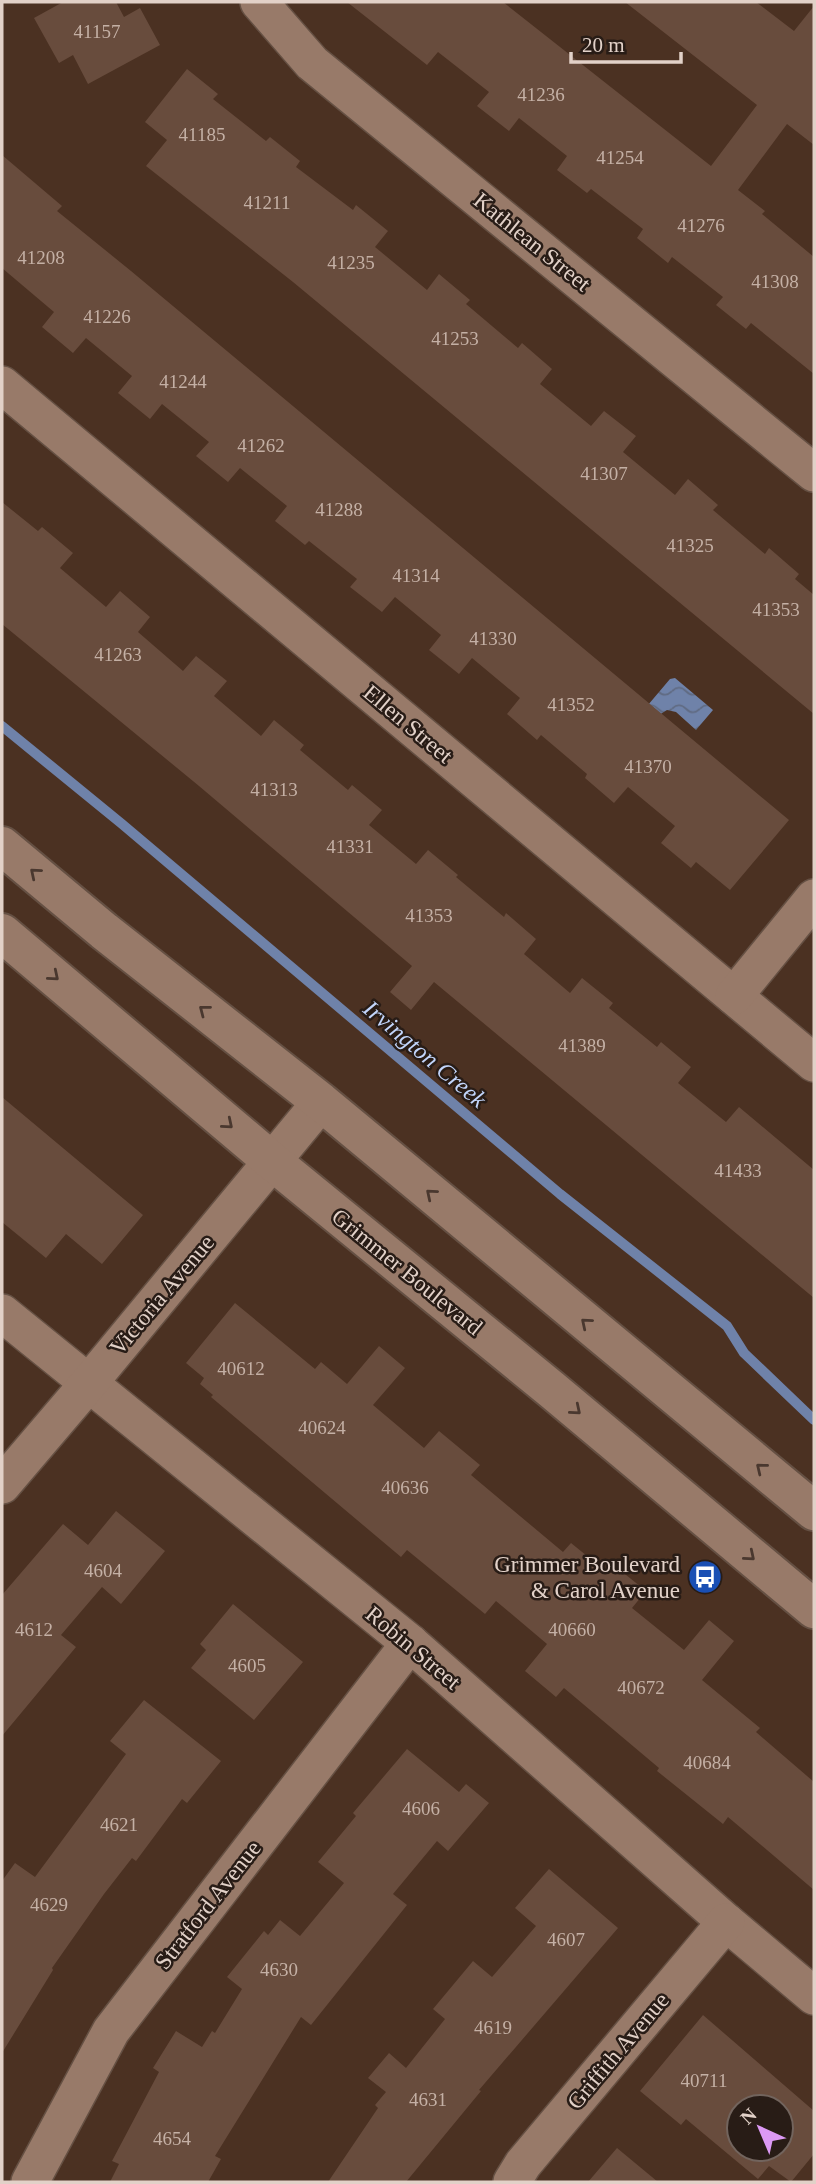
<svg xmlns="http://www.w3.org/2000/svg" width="816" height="2184" font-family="Georgia,serif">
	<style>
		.water { fill: url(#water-waves) }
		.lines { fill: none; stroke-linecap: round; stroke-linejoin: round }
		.stream { stroke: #6f82a9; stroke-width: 10 }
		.building { fill: #684c3d; fill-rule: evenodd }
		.minor-casing { stroke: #655043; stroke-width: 40 }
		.secondary-casing { stroke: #655043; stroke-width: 42 }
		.minor { stroke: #987a69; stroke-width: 37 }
		.secondary { stroke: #987a69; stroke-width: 38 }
		.oneway { stroke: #4a382f }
		.labels { text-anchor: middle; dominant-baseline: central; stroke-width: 5; stroke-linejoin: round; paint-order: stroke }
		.number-label { font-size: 19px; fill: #c4b0a5 }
		.street-label { font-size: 23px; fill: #e2d1c8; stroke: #281c16 }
		.poi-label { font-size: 23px; fill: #e2d1c8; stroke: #281c16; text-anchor: end }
		.water-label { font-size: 24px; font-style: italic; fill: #c2d5fb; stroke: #281c16 }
	</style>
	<defs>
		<pattern id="water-waves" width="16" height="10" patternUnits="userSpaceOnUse" patternTransform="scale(1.75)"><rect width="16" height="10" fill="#6f82a9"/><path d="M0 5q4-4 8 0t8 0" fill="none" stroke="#606b83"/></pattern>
	</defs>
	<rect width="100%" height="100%" fill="#4b3122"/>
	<!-- water -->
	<polygon class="water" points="675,678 713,710 696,730 676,712 667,710 659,715 648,705 670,679"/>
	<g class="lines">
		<!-- stream -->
		<polyline class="stream" points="2,726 122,824 560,1194 727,1326 744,1353 814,1420"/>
	</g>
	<!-- building -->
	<g class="building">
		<polygon points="63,2 116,2 124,17 140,8 160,45 88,84 73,55 59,63 34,18"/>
		<polygon points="347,2 503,2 711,166 757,105 625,2 756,2 794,31 814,6 814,145 787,124 738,190 765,211 762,214 814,257 814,374 751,323 746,329 716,305 723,297 672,257 668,263 637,238 643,229 591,189 587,193 557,170 567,156 519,118 509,131 477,106 489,92 438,52 427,65"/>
		<polygon points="187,69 218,94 213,99 266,141 270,137 300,161 296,167 353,210 356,205 388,231 375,247 427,290 439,274 470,300 466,304 518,348 522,343 552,369 540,384 591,426 604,411 636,436 623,452 675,495 688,479 718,505 713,510 765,554 769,548 799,574 795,579 814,595 814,714 293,282 146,166 167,140 145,122"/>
		<polygon points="2,155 62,206 57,211 131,271 789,820 730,890 696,862 691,868 661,843 675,826 628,787 614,803 585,778 587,774 541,735 537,740 507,714 520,698 472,658 459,674 429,650 441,635 395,597 382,612 350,587 357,579 309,541 305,545 275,521 287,506 240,468 228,482 196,456 209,442 162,404 150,419 118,393 132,376 86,338 73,353 42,327 54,312 2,268"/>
		<polygon points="2,502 38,531 42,527 73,553 60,568 106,607 120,591 150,617 138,632 183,671 196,656 227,681 214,696 261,736 274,720 304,745 300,750 348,790 352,785 382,810 369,825 416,864 428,850 458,875 456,877 504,917 506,913 536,939 524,954 570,993 582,978 613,1003 609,1008 657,1047 661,1042 691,1067 678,1083 726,1122 739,1107 814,1170 814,1298 434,982 411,1010 390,992 412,966 199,786 2,624"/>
		<polygon points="2,1097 143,1215 102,1264 66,1234 46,1258 2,1222"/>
		<polygon points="235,1303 315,1369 321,1362 347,1384 379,1346 405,1368 373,1405 424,1448 439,1431 480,1465 471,1475 563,1552 571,1543 608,1573 615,1566 646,1591 632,1608 684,1650 709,1620 734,1641 702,1680 760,1728 756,1732 814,1782 814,1890 728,1817 723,1824 657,1771 659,1768 564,1688 556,1697 525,1671 547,1644 496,1601 485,1614 407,1550 401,1557 211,1397 213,1395 200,1384 204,1378 186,1363"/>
		<polygon points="116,1511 165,1551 121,1604 102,1587 61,1635 76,1647 2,1736 2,1595 63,1524 88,1545"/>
		<polygon points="233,1604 303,1662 254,1720 191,1668 206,1650 200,1644"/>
		<polygon points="144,1700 221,1761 187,1803 182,1799 136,1861 132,1858 104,1894 52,1968 53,1970 2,2053 2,1881 15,1863 35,1877 126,1754 110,1741"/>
		<polygon points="407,1749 459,1792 466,1784 489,1803 448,1851 437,1841 393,1894 407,1905 311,2025 301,2017 215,2156 221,2159 208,2182 110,2182 119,2164 112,2161 159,2072 153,2068 176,2031 202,2047 212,2031 215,2033 242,1989 227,1977 264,1931 268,1935 280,1920 300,1936 344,1883 318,1862 356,1816 353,1813"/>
		<polygon points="549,1869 618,1928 479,2090 481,2091 406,2182 328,2182 378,2108 375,2105 386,2092 368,2078 389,2053 406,2068 445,2019 433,2009 473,1961 492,1977 536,1926 515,1908"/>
		<path d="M703 2015 814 2111V2154L791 2182 769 2166 758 2179 686 2119 681 2125 640 2091ZM739 2107H781V2149H739Z"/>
		<polygon points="617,2148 658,2182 588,2182"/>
	</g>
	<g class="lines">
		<!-- minor casing -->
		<g class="minor-casing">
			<g id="minor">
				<polyline points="259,2 312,63 814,473"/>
				<polyline points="2,385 814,1063"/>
				<polyline points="734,996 814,898"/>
				<polyline points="2,1313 410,1643 726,1922 814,1996"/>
				<polyline points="2,1485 88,1384 321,1102"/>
				<polyline points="30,2182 111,2031 410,1643"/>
				<polyline points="512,2182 523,2164 726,1922"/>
			</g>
		</g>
		<!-- secondary casing -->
		<g class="secondary-casing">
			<g id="secondary">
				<polyline points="2,846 104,931 321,1102 814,1511"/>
				<polyline points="2,933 273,1162 551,1389 814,1609"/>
			</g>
		</g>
		<!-- minor -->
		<use href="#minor" class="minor"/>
		<!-- secondary -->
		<use href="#secondary" class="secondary"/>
	</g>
	<!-- one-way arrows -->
	<defs><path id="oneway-chevron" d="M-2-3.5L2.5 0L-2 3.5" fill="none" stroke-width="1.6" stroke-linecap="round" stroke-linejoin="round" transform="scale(1.75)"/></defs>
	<g class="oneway">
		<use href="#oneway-chevron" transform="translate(35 873) rotate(-140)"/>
		<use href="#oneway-chevron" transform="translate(54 976) rotate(40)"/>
		<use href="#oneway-chevron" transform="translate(204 1010) rotate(-142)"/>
		<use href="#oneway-chevron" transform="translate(228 1124) rotate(40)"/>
		<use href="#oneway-chevron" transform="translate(431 1194) rotate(-140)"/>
		<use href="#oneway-chevron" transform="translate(586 1323) rotate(-140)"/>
		<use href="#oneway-chevron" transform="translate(576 1410) rotate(40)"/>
		<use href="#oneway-chevron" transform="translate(761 1468) rotate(-141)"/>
		<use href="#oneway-chevron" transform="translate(750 1556) rotate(40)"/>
	</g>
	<!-- icons -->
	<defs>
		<g id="bus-disc" transform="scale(1.75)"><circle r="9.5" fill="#1a4fb4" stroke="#281c16"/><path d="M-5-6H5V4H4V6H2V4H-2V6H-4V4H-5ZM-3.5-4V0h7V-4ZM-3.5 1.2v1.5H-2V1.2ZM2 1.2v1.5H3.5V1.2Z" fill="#fff"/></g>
	</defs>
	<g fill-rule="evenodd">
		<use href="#bus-disc" x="705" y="1577"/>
	</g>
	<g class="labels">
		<!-- number labels -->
		<g class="number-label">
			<text x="97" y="31">41157</text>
			<text x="541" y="94">41236</text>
			<text x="202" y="134">41185</text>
			<text x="620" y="157">41254</text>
			<text x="267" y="202">41211</text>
			<text x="701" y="225">41276</text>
			<text x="41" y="257">41208</text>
			<text x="351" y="262">41235</text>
			<text x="775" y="281">41308</text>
			<text x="107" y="316">41226</text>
			<text x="455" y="338">41253</text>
			<text x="183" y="381">41244</text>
			<text x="261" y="445">41262</text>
			<text x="604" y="473">41307</text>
			<text x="339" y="509">41288</text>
			<text x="690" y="545">41325</text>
			<text x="416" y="575">41314</text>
			<text x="776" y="609">41353</text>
			<text x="493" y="638">41330</text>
			<text x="118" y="654">41263</text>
			<text x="571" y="704">41352</text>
			<text x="648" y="766">41370</text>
			<text x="274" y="789">41313</text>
			<text x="350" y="846">41331</text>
			<text x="429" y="915">41353</text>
			<text x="582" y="1045">41389</text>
			<text x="738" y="1170">41433</text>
			<text x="241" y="1368">40612</text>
			<text x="322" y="1427">40624</text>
			<text x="405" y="1487">40636</text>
			<text x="103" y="1570">4604</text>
			<text x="34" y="1629">4612</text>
			<text x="572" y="1629">40660</text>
			<text x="247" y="1665">4605</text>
			<text x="641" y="1687">40672</text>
			<text x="707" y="1762">40684</text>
			<text x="421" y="1808">4606</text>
			<text x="119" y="1824">4621</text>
			<text x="49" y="1904">4629</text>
			<text x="566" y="1939">4607</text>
			<text x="279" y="1969">4630</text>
			<text x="493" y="2027">4619</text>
			<text x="704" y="2080">40711</text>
			<text x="428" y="2099">4631</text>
			<text x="172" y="2138">4654</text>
		</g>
		<!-- street labels -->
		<g class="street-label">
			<text transform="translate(532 242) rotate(39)">Kathlean Street</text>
			<text transform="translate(408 724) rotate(40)">Ellen Street</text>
			<text transform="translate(407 1272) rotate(39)">Grimmer Boulevard</text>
			<text transform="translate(162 1295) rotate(-50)">Victoria Avenue</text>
			<text transform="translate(413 1648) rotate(40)">Robin Street</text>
			<text transform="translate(208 1905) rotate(-52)">Stratford Avenue</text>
			<text transform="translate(618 2051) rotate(-50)">Griffith Avenue</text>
		</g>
		<!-- poi labels -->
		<g class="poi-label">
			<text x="680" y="1564">Grimmer Boulevard<tspan x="680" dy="26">&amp; Carol Avenue</tspan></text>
		</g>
		<!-- water labels -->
		<g class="water-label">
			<text transform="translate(425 1054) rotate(40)">Irvington Creek</text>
		</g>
	</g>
	<!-- border -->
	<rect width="816" height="2184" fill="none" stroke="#e2d1c8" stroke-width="7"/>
	<!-- north arrow -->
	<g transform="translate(760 2128) rotate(316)"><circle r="33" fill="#281c16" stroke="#72645d" stroke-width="2"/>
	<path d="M0-5L12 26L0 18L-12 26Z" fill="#dc99f4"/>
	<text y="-10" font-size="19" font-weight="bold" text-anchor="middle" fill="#e2d1c8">N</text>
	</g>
	<!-- scale -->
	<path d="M571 52v10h110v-10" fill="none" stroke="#e2d1c8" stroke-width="3.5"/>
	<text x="582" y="52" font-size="21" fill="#e2d1c8" stroke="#281c16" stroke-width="5" paint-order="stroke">20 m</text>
</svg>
